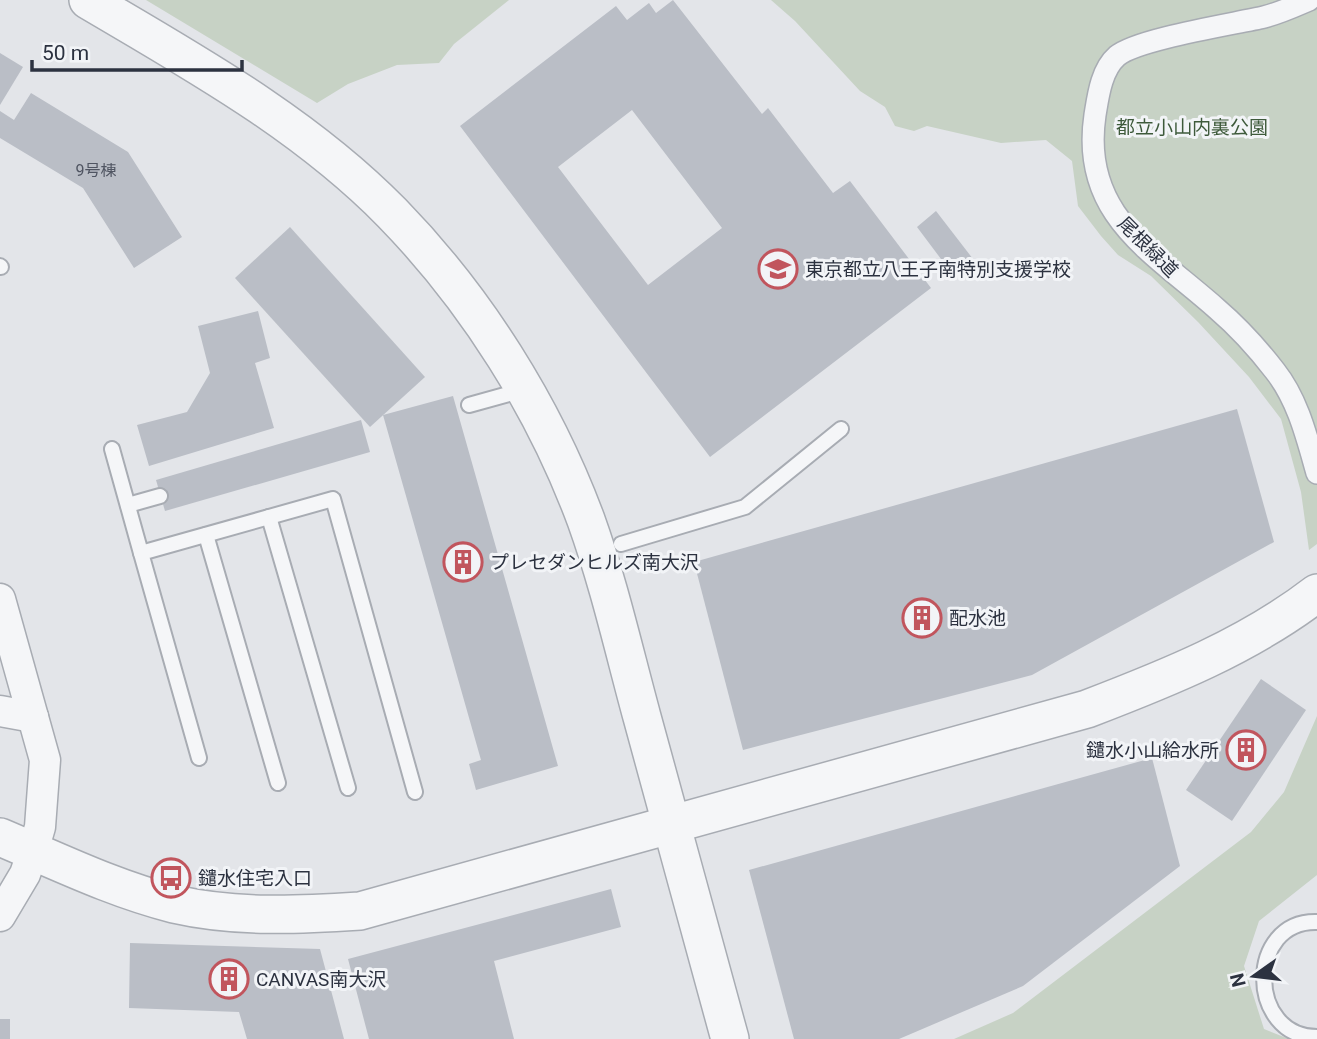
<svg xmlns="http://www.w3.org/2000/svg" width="1317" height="1039" font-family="Roboto,'Noto Sans JP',sans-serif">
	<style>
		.green { fill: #c7d2c5 }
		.building { fill: #babec6; fill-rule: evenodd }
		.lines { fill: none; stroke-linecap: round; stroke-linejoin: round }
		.service-casing { stroke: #a8acb3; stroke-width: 18 }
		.pedestrian-casing { stroke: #a8acb3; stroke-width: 24 }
		.minor-casing { stroke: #a8acb3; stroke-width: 33 }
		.tertiary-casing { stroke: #a8acb3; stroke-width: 40 }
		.service { stroke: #f5f6f8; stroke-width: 14 }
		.pedestrian { stroke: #f5f6f8; stroke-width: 21 }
		.minor { stroke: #f5f6f8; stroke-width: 30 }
		.tertiary { stroke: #f5f6f8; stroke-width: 37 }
		.labels { text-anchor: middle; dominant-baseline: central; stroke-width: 6; stroke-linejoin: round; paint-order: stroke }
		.number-label { font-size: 16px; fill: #505562 }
		.park-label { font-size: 19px; fill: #3e5a3b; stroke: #f2f4f7 }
		.street-label { font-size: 19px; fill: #2c3240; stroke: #f2f4f7 }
		.poi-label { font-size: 19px; fill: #2c3240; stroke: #f2f4f7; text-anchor: start }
	</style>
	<rect width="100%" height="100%" fill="#e3e5e9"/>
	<!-- green -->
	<g class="green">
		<polygon points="146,0 509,0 454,44 439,63 397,65 348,84 317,103"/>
		<polygon points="771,0 1317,0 1317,544 1309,550 1301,492 1281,419 1249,377 1198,322 1151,276 1118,255 1101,236 1078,206 1072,161 1046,140 1001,143 927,126 914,131 895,126 885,107 860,91 795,21"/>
		<polygon points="1317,716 1317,875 1259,921 1244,966 1264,1029 1289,1039 954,1039 1013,1013 1251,832 1284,792"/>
	</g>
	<!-- building -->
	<g class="building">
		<path d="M673 0 762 114 768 108 833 193 850 181 931 288 710 457 460 126 616 6 627 20 649 3 656 13ZM632 110 722 228 648 285 558 167Z"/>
		<polygon points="0,53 23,67 0,105"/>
		<polygon points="31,93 128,152 182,237 134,268 83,188 0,138 0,111 14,120"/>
		<polygon points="936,211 973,259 953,275 917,227"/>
		<polygon points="290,227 425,377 370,427 235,278"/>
		<polygon points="258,311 270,358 255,363 274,428 149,466 137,425 187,412 210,373 198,326"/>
		<polygon points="453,396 558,766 476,790 469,764 481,760 383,415"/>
		<polygon points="1237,409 1274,542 1032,675 743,750 694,562"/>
		<polygon points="361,420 370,452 165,511 156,480"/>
		<polygon points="1261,679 1306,710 1232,821 1186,790"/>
		<polygon points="1152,758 1180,866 1023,986 899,1039 794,1039 749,870"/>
		<polygon points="611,889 621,927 494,961 514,1039 369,1039 348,959"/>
		<polygon points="130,943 320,949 344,1039 247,1039 239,1012 129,1008"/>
		<rect x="0" y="1019" width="10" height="20"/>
	</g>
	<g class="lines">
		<!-- service casing -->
		<g class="service-casing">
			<g id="service">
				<polyline points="0,266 1,267"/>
				<polyline points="469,405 523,390"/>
				<polyline points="112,449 141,553"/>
				<polyline points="128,505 160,496"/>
				<polyline points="269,517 348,788"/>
				<polyline points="206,535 278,783"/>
				<polyline points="621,544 745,507 841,429"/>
				<polyline points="199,758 141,553 333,499 415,792"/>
				<path d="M1317 922C1246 920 1247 1037 1317 1037"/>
			</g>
		</g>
		<!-- pedestrian casing -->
		<g class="pedestrian-casing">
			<path id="pedestrian" d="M1309 0C1295 6 1280 13 1264 17 1234 24 1137 39 1117 56 1101 70 1098 97 1095 115 1080 215 1153 252 1217 309 1238 327 1258 349 1275 371 1298 400 1307 438 1317 473"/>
		</g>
		<!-- minor casing -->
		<g class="minor-casing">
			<g id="minor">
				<polyline points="0,599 45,760 40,827 33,851 25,874 0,916"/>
				<polyline points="0,711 33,717"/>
			</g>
		</g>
		<!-- tertiary casing -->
		<g class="tertiary-casing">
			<g id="tertiary">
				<path d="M88 0C193 62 305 124 392 213 476 299 544 407 586 520 609 584 624 651 642 717 672 824 700 932 730 1039"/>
				<path d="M0 837C57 861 114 889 174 904 235 918 298 915 360 911L1087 709C1168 678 1248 646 1317 593"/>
			</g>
		</g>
		<!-- service -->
		<use href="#service" class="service"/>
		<!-- pedestrian -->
		<use href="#pedestrian" class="pedestrian"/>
		<!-- minor -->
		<use href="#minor" class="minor"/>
		<!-- tertiary -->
		<use href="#tertiary" class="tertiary"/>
	</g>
	<!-- icons -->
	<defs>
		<g id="school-ring" transform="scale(2.0125)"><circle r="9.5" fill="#f2f4f7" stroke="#c1555d" stroke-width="1.5"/><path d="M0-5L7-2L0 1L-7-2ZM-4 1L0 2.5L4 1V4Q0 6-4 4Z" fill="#c1555d"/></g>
		<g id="building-ring" transform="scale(2.0125)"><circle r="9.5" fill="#f2f4f7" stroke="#c1555d" stroke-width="1.5"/><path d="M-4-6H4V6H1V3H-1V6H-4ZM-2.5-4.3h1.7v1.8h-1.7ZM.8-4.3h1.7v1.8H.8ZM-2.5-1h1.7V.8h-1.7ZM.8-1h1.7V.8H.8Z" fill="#c1555d"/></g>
		<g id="bus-ring" transform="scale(2.0125)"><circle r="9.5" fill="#f2f4f7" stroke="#c1555d" stroke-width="1.5"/><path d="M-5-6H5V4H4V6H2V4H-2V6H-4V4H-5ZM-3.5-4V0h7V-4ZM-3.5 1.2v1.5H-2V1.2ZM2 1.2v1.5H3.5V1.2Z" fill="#c1555d"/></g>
	</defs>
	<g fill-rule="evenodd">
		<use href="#school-ring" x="778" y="269"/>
		<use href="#building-ring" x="463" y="562"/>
		<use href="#building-ring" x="922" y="618"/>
		<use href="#building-ring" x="1246" y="750"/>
		<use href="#bus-ring" x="171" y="878"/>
		<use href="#building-ring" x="229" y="979"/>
	</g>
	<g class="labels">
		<!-- number labels -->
		<g class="number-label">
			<text x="96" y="170">9号棟</text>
		</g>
		<!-- park labels -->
		<g class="park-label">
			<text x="1192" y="127">都立小山内裏公園</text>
		</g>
		<!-- street labels -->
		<g class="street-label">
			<text transform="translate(1148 247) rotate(45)">尾根緑道</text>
		</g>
		<!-- poi labels -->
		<g class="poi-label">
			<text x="805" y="269">東京都立八王子南特別支援学校</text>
			<text x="490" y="562">プレセダンヒルズ南大沢</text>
			<text x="949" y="618">配水池</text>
			<text x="1219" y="750" text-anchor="end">鑓水小山給水所</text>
			<text x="198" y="878">鑓水住宅入口</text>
			<text x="256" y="979">CANVAS南大沢</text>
		</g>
	</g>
	<!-- north arrow -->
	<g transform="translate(1254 976) rotate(256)" stroke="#f2f4f7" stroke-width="5" paint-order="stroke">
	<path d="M0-5L12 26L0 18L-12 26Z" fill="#2c3240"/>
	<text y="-10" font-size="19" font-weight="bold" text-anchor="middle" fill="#2c3240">N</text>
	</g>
	<!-- scale -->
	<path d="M32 60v10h210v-10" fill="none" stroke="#2c3240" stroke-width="3.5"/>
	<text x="42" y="60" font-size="21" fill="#2c3240" stroke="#f2f4f7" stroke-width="5" paint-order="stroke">50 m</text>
</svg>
